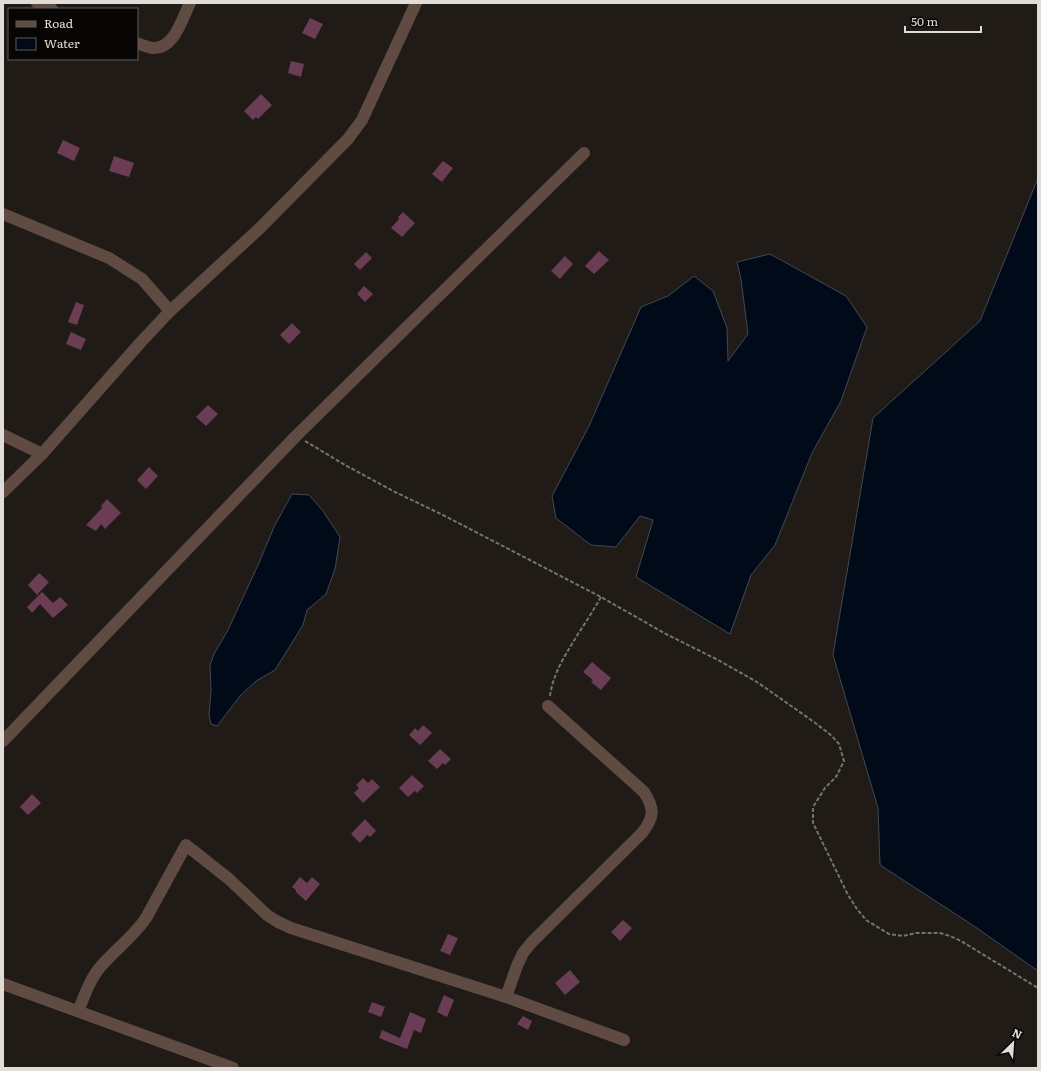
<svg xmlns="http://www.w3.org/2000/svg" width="1041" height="1071" font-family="Literata,serif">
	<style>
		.water { fill: #000a19; stroke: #434953 }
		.building { fill: #6a3d55 }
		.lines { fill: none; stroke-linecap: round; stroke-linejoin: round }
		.path { stroke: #76726d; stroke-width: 2; stroke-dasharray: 4 2; stroke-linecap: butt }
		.minor { stroke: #5f4b41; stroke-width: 12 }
	</style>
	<rect width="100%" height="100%" fill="#201b16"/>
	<!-- water -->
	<g class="water">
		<polygon points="1038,178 1038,971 974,926 880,865 878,808 833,655 873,418 980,321"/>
		<polygon points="770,254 846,296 867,327 841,401 812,453 775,545 751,575 730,634 636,577 653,520 640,516 616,547 591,545 556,518 552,496 589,426 641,307 668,296 694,276 713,291 727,328 728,361 748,334 741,279 737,262"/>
		<polygon points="292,494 309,495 323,511 340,537 335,569 326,594 307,610 303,625 275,670 256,681 240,696 217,726 211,724 209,715 211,690 210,665 214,654 228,630 259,563 274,527"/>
	</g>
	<!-- building -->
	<g class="building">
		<polygon points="310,18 323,24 315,39 302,33"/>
		<polygon points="291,61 304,64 301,77 288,73"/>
		<polygon points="261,94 272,105 258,119 256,117 253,120 244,111"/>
		<polygon points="63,140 80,148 74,161 57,153"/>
		<polygon points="114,156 134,163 129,177 109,171"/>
		<polygon points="443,161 453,168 442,182 432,174"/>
		<polygon points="403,212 415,223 402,237 391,228 399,219 398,217"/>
		<polygon points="599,251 609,260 594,274 585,266"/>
		<polygon points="366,252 372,258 360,270 354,264"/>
		<polygon points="565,256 573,264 560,279 551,271"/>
		<polygon points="364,286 373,294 365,302 357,294"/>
		<polygon points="76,302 84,305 77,325 68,322"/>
		<polygon points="292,323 301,332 289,344 280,335"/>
		<polygon points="71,332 86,339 81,350 66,344"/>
		<polygon points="208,405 218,414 206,426 196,417"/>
		<polygon points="149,467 158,476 146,489 137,480"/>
		<polygon points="107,499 121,513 105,529 101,524 96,531 86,525 102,508 101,506"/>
		<polygon points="39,573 49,582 37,595 28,585"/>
		<polygon points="42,592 53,603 60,597 68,605 53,618 40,604 32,613 27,607"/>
		<polygon points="592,662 611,678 601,690 591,682 593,680 583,672"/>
		<polygon points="423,725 432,733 420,745 409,735 415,728 418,731"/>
		<polygon points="440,749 451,759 445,765 443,763 437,769 428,761"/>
		<polygon points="412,775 424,786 417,793 415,791 408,797 399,788"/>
		<polygon points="363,778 368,783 372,779 380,787 363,803 354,793 359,788 356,785"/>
		<polygon points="32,794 41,803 28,815 20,807"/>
		<polygon points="365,819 376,831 370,837 367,835 360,843 351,834"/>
		<polygon points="300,877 307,883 312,877 320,884 306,901 296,892 296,890 292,887"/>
		<polygon points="623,920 632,928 620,941 611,932"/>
		<polygon points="448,934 458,938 450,955 440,951"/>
		<polygon points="570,970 580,982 565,995 555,983"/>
		<polygon points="444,995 454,1000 447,1017 437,1012"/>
		<polygon points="372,1002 385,1007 381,1017 368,1012"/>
		<polygon points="410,1012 426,1019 421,1033 414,1030 407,1049 379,1038 382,1030 400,1038"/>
		<polygon points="523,1016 532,1021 528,1030 517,1024"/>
	</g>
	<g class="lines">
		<!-- path -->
		<g class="path">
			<polyline points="305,441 345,465 395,492 443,515 601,597 666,634 718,660 757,682 814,722 832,736 839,744 844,761 836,777 825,788 813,807 813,823 848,895 857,909 866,920 889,934 903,936 916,933 940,933 950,936 961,941 1038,988"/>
			<path d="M550 696C553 673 566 654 578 634 586 622 594 609 601 597"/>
		</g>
		<!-- minor -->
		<g class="minor">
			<polyline points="37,3 52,9"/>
			<path d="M137 43C142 45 147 47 152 48 174 50 182 19 190 3"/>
			<polyline points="3,214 109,258 142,279 170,311"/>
			<polyline points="3,435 42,454"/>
			<polyline points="3,492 42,454 141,342 170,311 259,229 348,139 362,120 416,3"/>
			<polyline points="3,741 296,436 584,153"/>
			<polyline points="3,984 233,1068"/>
			<path d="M506 997 517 966 523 953 532 942 642 833C654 818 655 809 644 792L548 706"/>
			<path d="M78 1011C85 995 91 976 103 964 117 948 134 936 146 918L186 845 229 879 267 915 278 922 291 928 506 997 624 1040"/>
		</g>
	</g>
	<!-- border -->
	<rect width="1041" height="1071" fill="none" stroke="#e0ddd9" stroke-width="8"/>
	<!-- legend -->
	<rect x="8" y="8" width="130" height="52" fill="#080605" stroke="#5e5c5a"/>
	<rect x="16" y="21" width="20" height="6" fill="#5f4b41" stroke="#5e5c5a"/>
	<text x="44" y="28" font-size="12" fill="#e0ddd9">Road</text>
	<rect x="16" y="38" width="20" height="12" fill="#000a19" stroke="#5e5c5a"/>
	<text x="44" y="48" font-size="12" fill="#e0ddd9">Water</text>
	<!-- north arrow -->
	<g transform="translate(1013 1043) rotate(25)" stroke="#080605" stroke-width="3" paint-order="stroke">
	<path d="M0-3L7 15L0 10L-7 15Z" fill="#e0ddd9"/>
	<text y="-6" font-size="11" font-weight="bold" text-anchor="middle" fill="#e0ddd9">N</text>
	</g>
	<!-- scale -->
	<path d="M905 26v6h76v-6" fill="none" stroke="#e0ddd9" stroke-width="2"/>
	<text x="911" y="26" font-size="12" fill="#e0ddd9" stroke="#080605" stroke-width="3" paint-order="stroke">50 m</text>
</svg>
